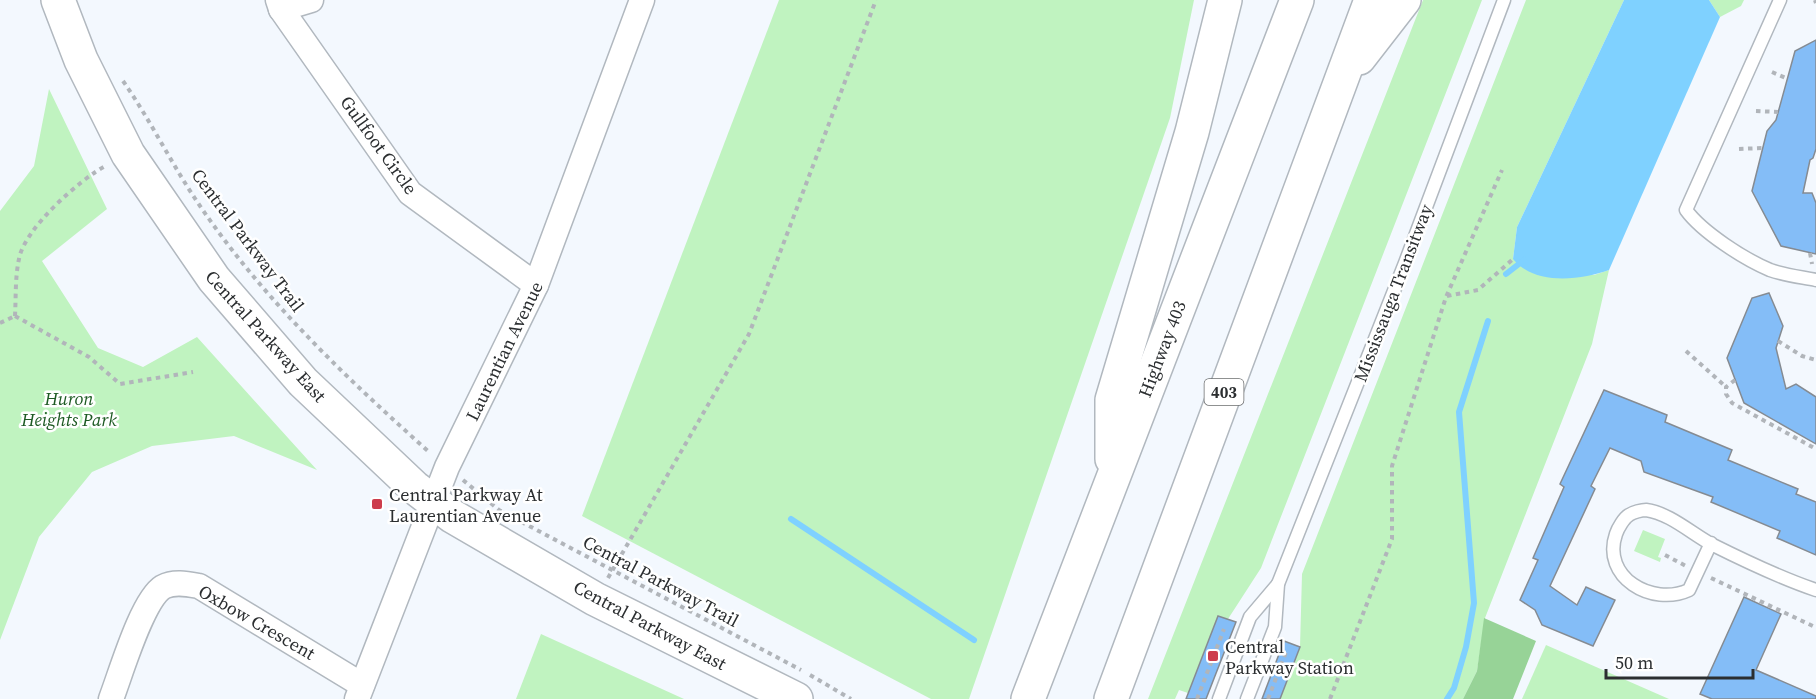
<svg xmlns="http://www.w3.org/2000/svg" width="1816" height="699" font-family="'Source Serif 4',serif">
	<style>
		.green { fill: #c0f3c0 }
		.forest { fill: #97d397 }
		.water { fill: #7fd1ff }
		.lines { fill: none; stroke-linecap: round; stroke-linejoin: round }
		.stream { stroke: #7fd1ff; stroke-width: 6 }
		.building { fill: #84bdf7; stroke: #858b92; stroke-width: 1.5 }
		.lane-casing { stroke: #b1b8bf; stroke-width: 15 }
		.street-casing { stroke: #b1b8bf; stroke-width: 27 }
		.secondary-casing { stroke: #b1b8bf; stroke-width: 36 }
		.highway-casing { stroke: #b1b8bf; stroke-width: 36 }
		.path { stroke: #b1b5ba; stroke-width: 4; stroke-dasharray: 4.5 4.5; stroke-linecap: butt }
		.lane { stroke: #fff; stroke-width: 12 }
		.street { stroke: #fff; stroke-width: 24 }
		.secondary { stroke: #fff; stroke-width: 33 }
		.highway { stroke: #fff; stroke-width: 33 }
		.poi-dot { fill: #cd3d4c; stroke: #fff; stroke-width: 2 }
		.labels { text-anchor: middle; dominant-baseline: central; stroke-width: 5; stroke-linejoin: round; paint-order: stroke }
		.shield { fill: #fff; stroke: #6b6d6e; stroke-width: 1.5 }
		.shield-label { font-size: 16px; font-weight: bold; fill: #2b2e30 }
		.street-label { font-size: 18px; fill: #2b2e30; stroke: #fff }
		.park-label { font-size: 18px; font-style: italic; fill: #1d5a23; stroke: #fff }
		.poi-label { font-size: 18px; fill: #2b2e30; stroke: #fff; text-anchor: start }
	</style>
	<rect width="100%" height="100%" fill="#f3f8fe"/>
	<!-- green -->
	<g class="green">
		<polygon points="779,0 1194,0 1170,118 969,699 931,699 582,516"/>
		<polygon points="1423,0 1482,0 1261,568 1228,619 1218,616 1188,693 1179,690 1175,699 1148,699"/>
		<polygon points="1526,0 1624,0 1517,227 1513,259 1594,275 1609,270 1592,344 1485,618 1477,671 1463,699 1280,699 1300,647 1302,574"/>
		<polygon points="1709,0 1744,0 1741,6 1720,17"/>
		<polygon points="49,89 107,209 42,261 98,348 143,367 197,337 317,470 234,436 152,446 92,472 39,537 0,640 0,211 34,166"/>
		<polygon points="1643,530 1665,539 1658,557 1661,558 1660,562 1634,551"/>
		<polygon points="541,634 684,699 516,699"/>
		<polygon points="1546,645 1669,699 1522,699"/>
	</g>
	<!-- forest -->
	<polygon class="forest" points="1484,618 1536,641 1513,699 1463,699 1477,671"/>
	<!-- water -->
	<path class="water" d="M1624 0H1709L1720 17 1609 270C1581 280 1535 286 1513 259L1517 227Z"/>
	<g class="lines">
		<!-- stream -->
		<g class="stream">
			<polyline points="1506,274 1524,260"/>
			<polyline points="791,519 974,640"/>
			<polyline points="1447,699 1454,688 1466,647 1474,603 1459,412 1488,321"/>
		</g>
	</g>
	<!-- building -->
	<g class="building">
		<polygon points="1816,40 1816,149 1813,158 1810,160 1803,193 1812,193 1816,203 1816,254 1781,246 1752,191 1767,131 1776,120 1795,51"/>
		<polygon points="1769,293 1783,326 1776,348 1786,389 1796,384 1816,397 1816,444 1744,403 1727,358 1752,298"/>
		<polygon points="1604,390 1667,415 1665,422 1732,450 1728,460 1798,489 1796,494 1816,502 1816,555 1777,538 1780,531 1711,502 1713,497 1644,472 1641,461 1610,448 1591,486 1595,489 1550,586 1577,605 1586,587 1615,600 1593,646 1542,625 1535,610 1520,600 1538,560 1533,558 1564,487 1560,484"/>
		<polygon points="1744,597 1781,614 1756,670 1816,696 1816,699 1712,699 1700,694"/>
		<polygon points="1218,616 1236,622 1206,699 1186,699"/>
		<polygon points="1284,641 1300,647 1280,699 1262,699"/>
	</g>
	<g class="lines">
		<!-- lane casing -->
		<g class="lane-casing">
			<g id="lane">
				<path d="M1780 0 1686 210C1702 232 1744 259 1770 270 1784 275 1801 277 1816 280"/>
				<path d="M1711 543 1689 590C1652 607 1601 577 1616 534 1618 528 1624 518 1629 515 1633 512 1642 510 1646 510 1669 513 1691 533 1711 544 1745 561 1780 578 1816 590"/>
				<polyline points="1219,699 1250,617 1278,584"/>
				<polyline points="1247,699 1275,627 1278,584 1405,263 1504,0"/>
			</g>
		</g>
		<!-- street casing -->
		<g class="street-casing">
			<g id="street">
				<polyline points="278,0 281,9 410,193 536,285"/>
				<polyline points="281,9 311,0"/>
				<path d="M111 699C121 673 142 600 163 587 174 581 188 584 199 586L362 685"/>
				<polyline points="357,699 447,467 536,285 642,0"/>
			</g>
		</g>
		<!-- secondary casing -->
		<g class="secondary-casing">
			<polyline id="secondary" points="58,0 81,60 128,154 214,279 303,382 414,487 452,516 595,599 796,699"/>
		</g>
		<!-- highway casing -->
		<g class="highway-casing">
			<g id="highway">
				<polyline points="1359,58 1404,0"/>
				<polyline points="1112,459 1112,400 1192,132 1225,0"/>
				<polyline points="1028,699 1297,0"/>
				<polyline points="1111,699 1371,0"/>
			</g>
		</g>
		<!-- path -->
		<g class="path">
			<polyline points="1815,0 1816,3"/>
			<polyline points="1772,72 1788,79"/>
			<path d="M123 81C149 118 169 159 194 197 258 294 342 374 428 451"/>
			<polyline points="1756,111 1778,112"/>
			<polyline points="1739,149 1762,148"/>
			<polyline points="1810,253 1812,264"/>
			<polyline points="1447,296 1478,290 1513,259"/>
			<path d="M15 316C16 298 15 277 19 259 24 229 80 179 107 165"/>
			<polyline points="15,316 89,357 120,384 193,372"/>
			<polyline points="0,323 15,316"/>
			<polyline points="1778,341 1802,356 1816,360"/>
			<polyline points="1686,351 1726,387"/>
			<polyline points="1735,380 1726,387 1726,394 1732,403 1816,449"/>
			<polyline points="463,480 499,510 801,670"/>
			<polyline points="1665,555 1686,566"/>
			<polyline points="608,578 749,334 876,0"/>
			<polyline points="1711,578 1815,627"/>
			<polyline points="810,675 851,699"/>
			<polyline points="1197,699 1224,629"/>
			<polyline points="1268,699 1286,652"/>
			<polyline points="1330,699 1392,539 1392,466 1446,297 1502,170"/>
		</g>
		<!-- lane -->
		<use href="#lane" class="lane"/>
		<!-- street -->
		<use href="#street" class="street"/>
		<!-- secondary -->
		<use href="#secondary" class="secondary"/>
		<!-- highway -->
		<use href="#highway" class="highway"/>
	</g>
	<!-- markers -->
	<g class="poi-dot">
		<rect x="371" y="498" width="12" height="12" rx="3"/>
		<rect x="1207" y="650" width="12" height="12" rx="3"/>
	</g>
	<g class="labels">
		<!-- shield labels -->
		<rect class="shield" x="1204.5" y="379" width="39" height="26" rx="4.5"/>
		<g class="shield-label">
			<text x="1224" y="392">403</text>
		</g>
		<!-- street labels -->
		<g class="street-label">
			<text transform="translate(379 145) rotate(54)">Gullfoot Circle</text>
			<text transform="translate(248 240) rotate(53)">Central Parkway Trail</text>
			<text transform="translate(1393 293) rotate(-69)">Mississauga Transitway</text>
			<text transform="translate(266 336) rotate(48)">Central Parkway East</text>
			<text transform="translate(1162 349) rotate(-69)">Highway 403</text>
			<text transform="translate(504 351) rotate(-64)">Laurentian Avenue</text>
			<text transform="translate(661 581) rotate(28)">Central Parkway Trail</text>
			<text transform="translate(257 622) rotate(30)">Oxbow Crescent</text>
			<text transform="translate(650 625) rotate(28)">Central Parkway East</text>
		</g>
		<!-- park labels -->
		<g class="park-label">
			<text x="69" y="398">Huron<tspan x="69" dy="21">Heights Park</tspan></text>
		</g>
		<!-- poi labels -->
		<g class="poi-label">
			<text x="389" y="494">Central Parkway At<tspan x="389" dy="21">Laurentian Avenue</tspan></text>
			<text x="1225" y="646">Central<tspan x="1225" dy="21">Parkway Station</tspan></text>
		</g>
	</g>
	<!-- scale -->
	<path d="M1606 669v9h147v-9" fill="none" stroke="#2b2e30" stroke-width="3"/>
	<text x="1615" y="669" font-size="18" fill="#2b2e30" stroke="#ffffff" stroke-width="4.5" paint-order="stroke">50 m</text>
</svg>
